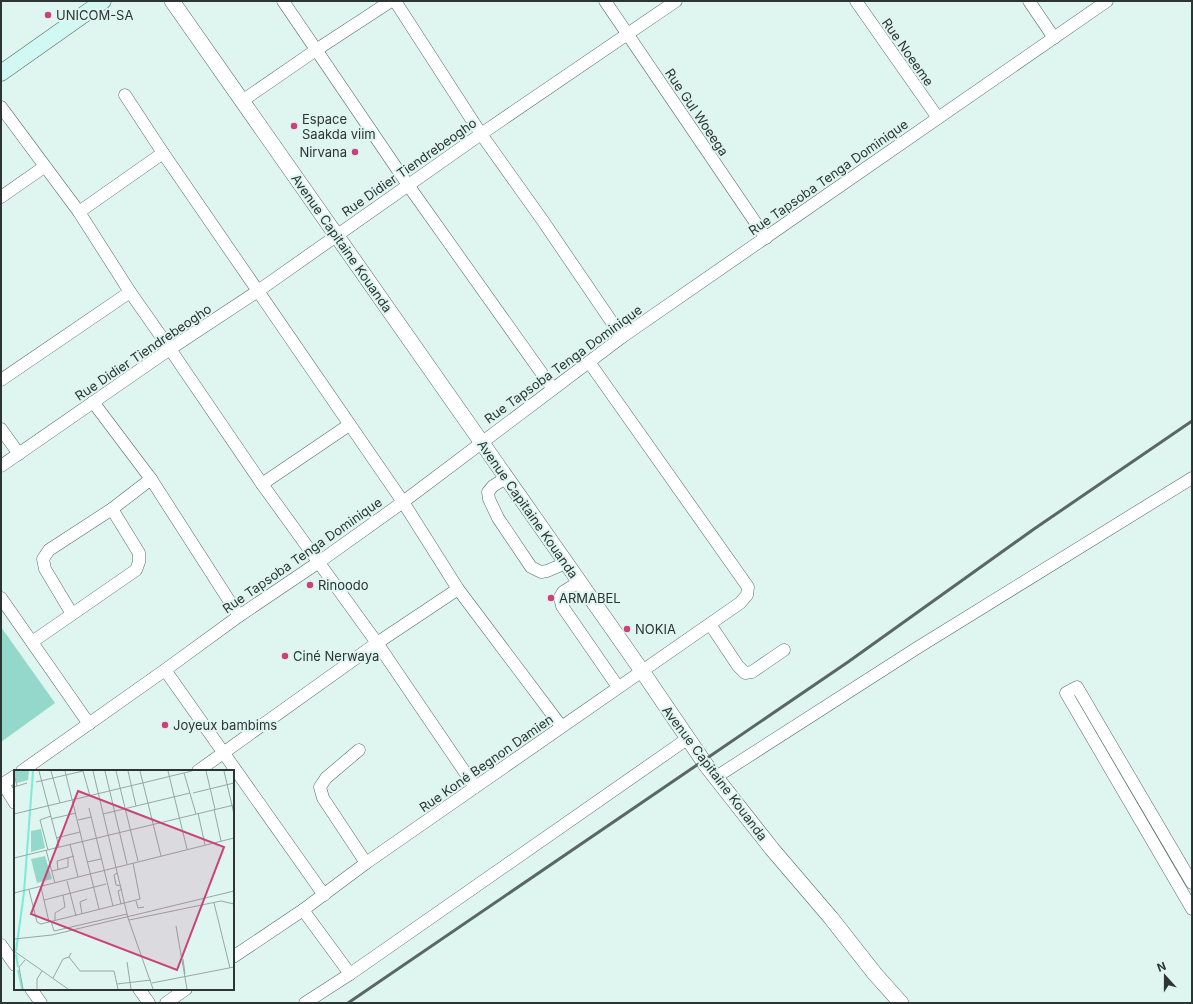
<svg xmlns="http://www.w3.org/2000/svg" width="1193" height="1004" font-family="Inter,sans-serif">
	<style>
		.green { fill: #93d8ca }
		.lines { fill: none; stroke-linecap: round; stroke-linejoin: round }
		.minor-casing { stroke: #576c67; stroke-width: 13 }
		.tertiary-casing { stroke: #576c67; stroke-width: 16 }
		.secondary-casing { stroke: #576c67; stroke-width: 17 }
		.minor { stroke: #fff; stroke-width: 12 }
		.tertiary { stroke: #fff; stroke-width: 15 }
		.secondary { stroke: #d1f8f2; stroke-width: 16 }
		.rail { stroke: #5a6764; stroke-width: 3 }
		.poi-dot { fill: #cc4178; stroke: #def5f0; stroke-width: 1.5 }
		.labels { text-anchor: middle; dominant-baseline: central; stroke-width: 4; stroke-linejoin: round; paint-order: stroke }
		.poi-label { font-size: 13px; fill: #2c3533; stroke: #def5f0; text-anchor: start }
		.street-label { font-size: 13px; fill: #2c3533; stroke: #def5f0 }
		.inset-river { fill: none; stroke: #7bebd7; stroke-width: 2 }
		.inset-road { fill: none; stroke: #97a8a4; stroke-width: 1 }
		.view { fill: #cc4178; fill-opacity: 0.15; stroke: #cc4178; stroke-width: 2 }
		.inset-edge { fill: none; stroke: #2c3533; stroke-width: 2 }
	</style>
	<rect width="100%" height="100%" fill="#def5f0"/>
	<!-- green -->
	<polygon class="green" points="1,627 55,703 1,742"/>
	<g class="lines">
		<!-- minor casing -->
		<g class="minor-casing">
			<g id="minor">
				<polyline points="283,1 408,185 553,389"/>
				<polyline points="395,1 481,134 543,221 622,337"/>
				<polyline points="605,1 766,238"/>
				<polyline points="856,1 938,118"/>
				<polyline points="1029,1 1054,38"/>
				<polyline points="125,95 163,153 403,502 458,589 561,726"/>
				<polyline points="242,101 316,50 391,1"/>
				<polyline points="1,107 79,212 130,292 170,349 262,484 377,643 475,787"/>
				<polyline points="1,197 44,167"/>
				<polyline points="79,212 163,153"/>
				<polyline points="1,380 130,292"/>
				<polyline points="93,402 151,479 239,616"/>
				<polyline points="1,429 19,454"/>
				<polyline points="1,466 170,349 258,291 481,134 676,1"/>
				<polyline points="506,478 493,486 488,492 489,499 498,518 531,567 541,572 547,571 566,563"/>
				<polyline points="262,484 349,425"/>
				<polyline points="579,582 563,592 560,597 562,606 618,687"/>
				<polyline points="1,598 89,724"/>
				<polyline points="72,614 45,569 43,559 49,550 112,509 151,479"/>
				<polyline points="710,624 738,666 745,673 752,672 784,650"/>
				<polyline points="32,642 136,570 139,562 139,553 112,509"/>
				<polyline points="165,670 324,895"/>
				<polyline points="359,750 326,778 320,787 323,798 366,863"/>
				<polyline points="22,771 165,670 239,616 319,562 403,502 622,337 1107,1"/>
				<polyline points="198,771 377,643 458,589"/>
				<polyline points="716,777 917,648 1192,478"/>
				<polyline points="3,784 15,803"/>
				<polyline points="1,785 15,776"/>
				<polyline points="1192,883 1077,687 1066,693 1192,909"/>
				<polyline points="303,910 350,974"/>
				<polyline points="1,945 15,965"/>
				<polyline points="233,957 303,910 366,863 740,603 747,595 748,587 589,362"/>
				<polyline points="31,989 41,1003"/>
				<polyline points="139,989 149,1003"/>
				<polyline points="166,1003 186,989"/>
				<polyline points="305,1003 350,974 687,739"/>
			</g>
		</g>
		<!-- tertiary casing -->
		<g class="tertiary-casing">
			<polyline id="tertiary" points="172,1 642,671 706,765 772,849 831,918 875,974 901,1003"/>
		</g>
		<!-- secondary casing -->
		<g class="secondary-casing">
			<polyline id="secondary" points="1,73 103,1"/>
		</g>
		<!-- minor -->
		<use href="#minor" class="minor"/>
		<!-- tertiary -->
		<use href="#tertiary" class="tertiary"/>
		<!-- secondary -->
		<use href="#secondary" class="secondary"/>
		<!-- rail -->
		<polyline class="rail" points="348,1003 848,662 1034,529 1192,421"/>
	</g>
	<!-- markers -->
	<g class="poi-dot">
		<circle cx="48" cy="15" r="4"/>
		<circle cx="294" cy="126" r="4"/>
		<circle cx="355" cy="152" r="4"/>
		<circle cx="310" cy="585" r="4"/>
		<circle cx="551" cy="598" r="4"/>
		<circle cx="627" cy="629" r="4"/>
		<circle cx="285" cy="656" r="4"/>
		<circle cx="165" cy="725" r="4"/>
	</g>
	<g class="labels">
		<!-- poi labels -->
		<g class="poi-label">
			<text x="56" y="15">UNICOM-SA</text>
			<text x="302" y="119">Espace<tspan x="302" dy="15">Saakda viim</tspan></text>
			<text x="347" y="152" text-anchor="end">Nirvana</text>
			<text x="318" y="585">Rinoodo</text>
			<text x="559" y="598">ARMABEL</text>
			<text x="635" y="629">NOKIA</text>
			<text x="293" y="656">Ciné Nerwaya</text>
			<text x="173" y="725">Joyeux bambims</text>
		</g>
		<!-- street labels -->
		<g class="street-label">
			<text transform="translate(908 52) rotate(55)">Rue Noeeme</text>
			<text transform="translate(697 112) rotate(56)">Rue Gul Woeega</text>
			<text transform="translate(409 167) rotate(-35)">Rue Didier Tiendrebeogho</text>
			<text transform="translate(828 177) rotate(-35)">Rue Tapsoba Tenga Dominique</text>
			<text transform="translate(342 243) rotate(55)">Avenue Capitaine Kouanda</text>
			<text transform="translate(143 352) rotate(-34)">Rue Didier Tiendrebeogho</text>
			<text transform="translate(563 364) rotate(-36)">Rue Tapsoba Tenga Dominique</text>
			<text transform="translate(528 509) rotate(55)">Avenue Capitaine Kouanda</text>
			<text transform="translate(302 555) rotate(-35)">Rue Tapsoba Tenga Dominique</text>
			<text transform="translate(486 763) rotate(-35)">Rue Koné Begnon Damien</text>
			<text transform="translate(715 773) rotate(53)">Avenue Capitaine Kouanda</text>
		</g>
	</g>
	<!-- overview -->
	<g transform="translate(14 770)">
		<rect width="220" height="220" fill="#def5f0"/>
		<path d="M0 1H15L14 10 3 13ZM27 59 31 78 17 82V61ZM31 86 38 109 23 113 17 89Z" fill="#93d8ca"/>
		<path class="inset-river" d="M10 122 19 1M2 181 10 122M2 184 4 197M4 200 8 219"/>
		<path class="inset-road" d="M25 1 45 77M37 1 46 33M51 1 85 139M69 1 76 26M79 1 114 148 139 219M91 1 113 94M102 1 124 91M114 1 122 36M126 1 147 86M154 1 173 79M192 1 201 39M210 1 220 44M0 3 3 16M170 3 182 44M22 12 69 1M0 17 13 13M179 23 220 13M75 38 99 136M200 39 207 71M184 43 191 75M0 44 178 1M89 44 176 23M37 49 62 43M64 50 77 47M42 68 66 62M56 74 64 107M32 80 41 113M34 80 26 50 37 46M0 88 220 35M73 92 87 89M44 99 43 91 60 86M38 101 54 97V88M103 103 100 105 102 115 107 116M53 111 62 146M27 117 35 152M15 120 23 152 27 154 126 129 119 93M0 123 220 68M30 130 92 114M122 131 124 138 130 137M200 133 216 198M107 134 104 121 108 119M68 144 66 132 73 129M41 150V143L51 137 49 125M115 150 207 131 220 134M37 151 40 161 113 144M162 156 173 219M0 169 38 165 220 121M0 181 54 219M57 183 55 187 66 201H100L104 219M169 189 171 204M113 192 117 219M39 208 49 189 55 187M138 213 220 197M103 214 137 210M9 219 5 197 11 190M23 219V209L28 201"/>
		<path class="view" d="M64 21 210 77 163 200 17 144Z"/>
		<rect width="220" height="220" class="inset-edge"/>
	</g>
	<!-- border -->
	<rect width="1193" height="1004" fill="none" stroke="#2c3533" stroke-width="4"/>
	<!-- north arrow -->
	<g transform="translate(1165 976) rotate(339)" stroke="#def5f0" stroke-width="3" paint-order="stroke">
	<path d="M0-3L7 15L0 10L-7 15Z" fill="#2c3533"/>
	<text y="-6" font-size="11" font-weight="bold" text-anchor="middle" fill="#2c3533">N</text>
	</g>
</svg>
